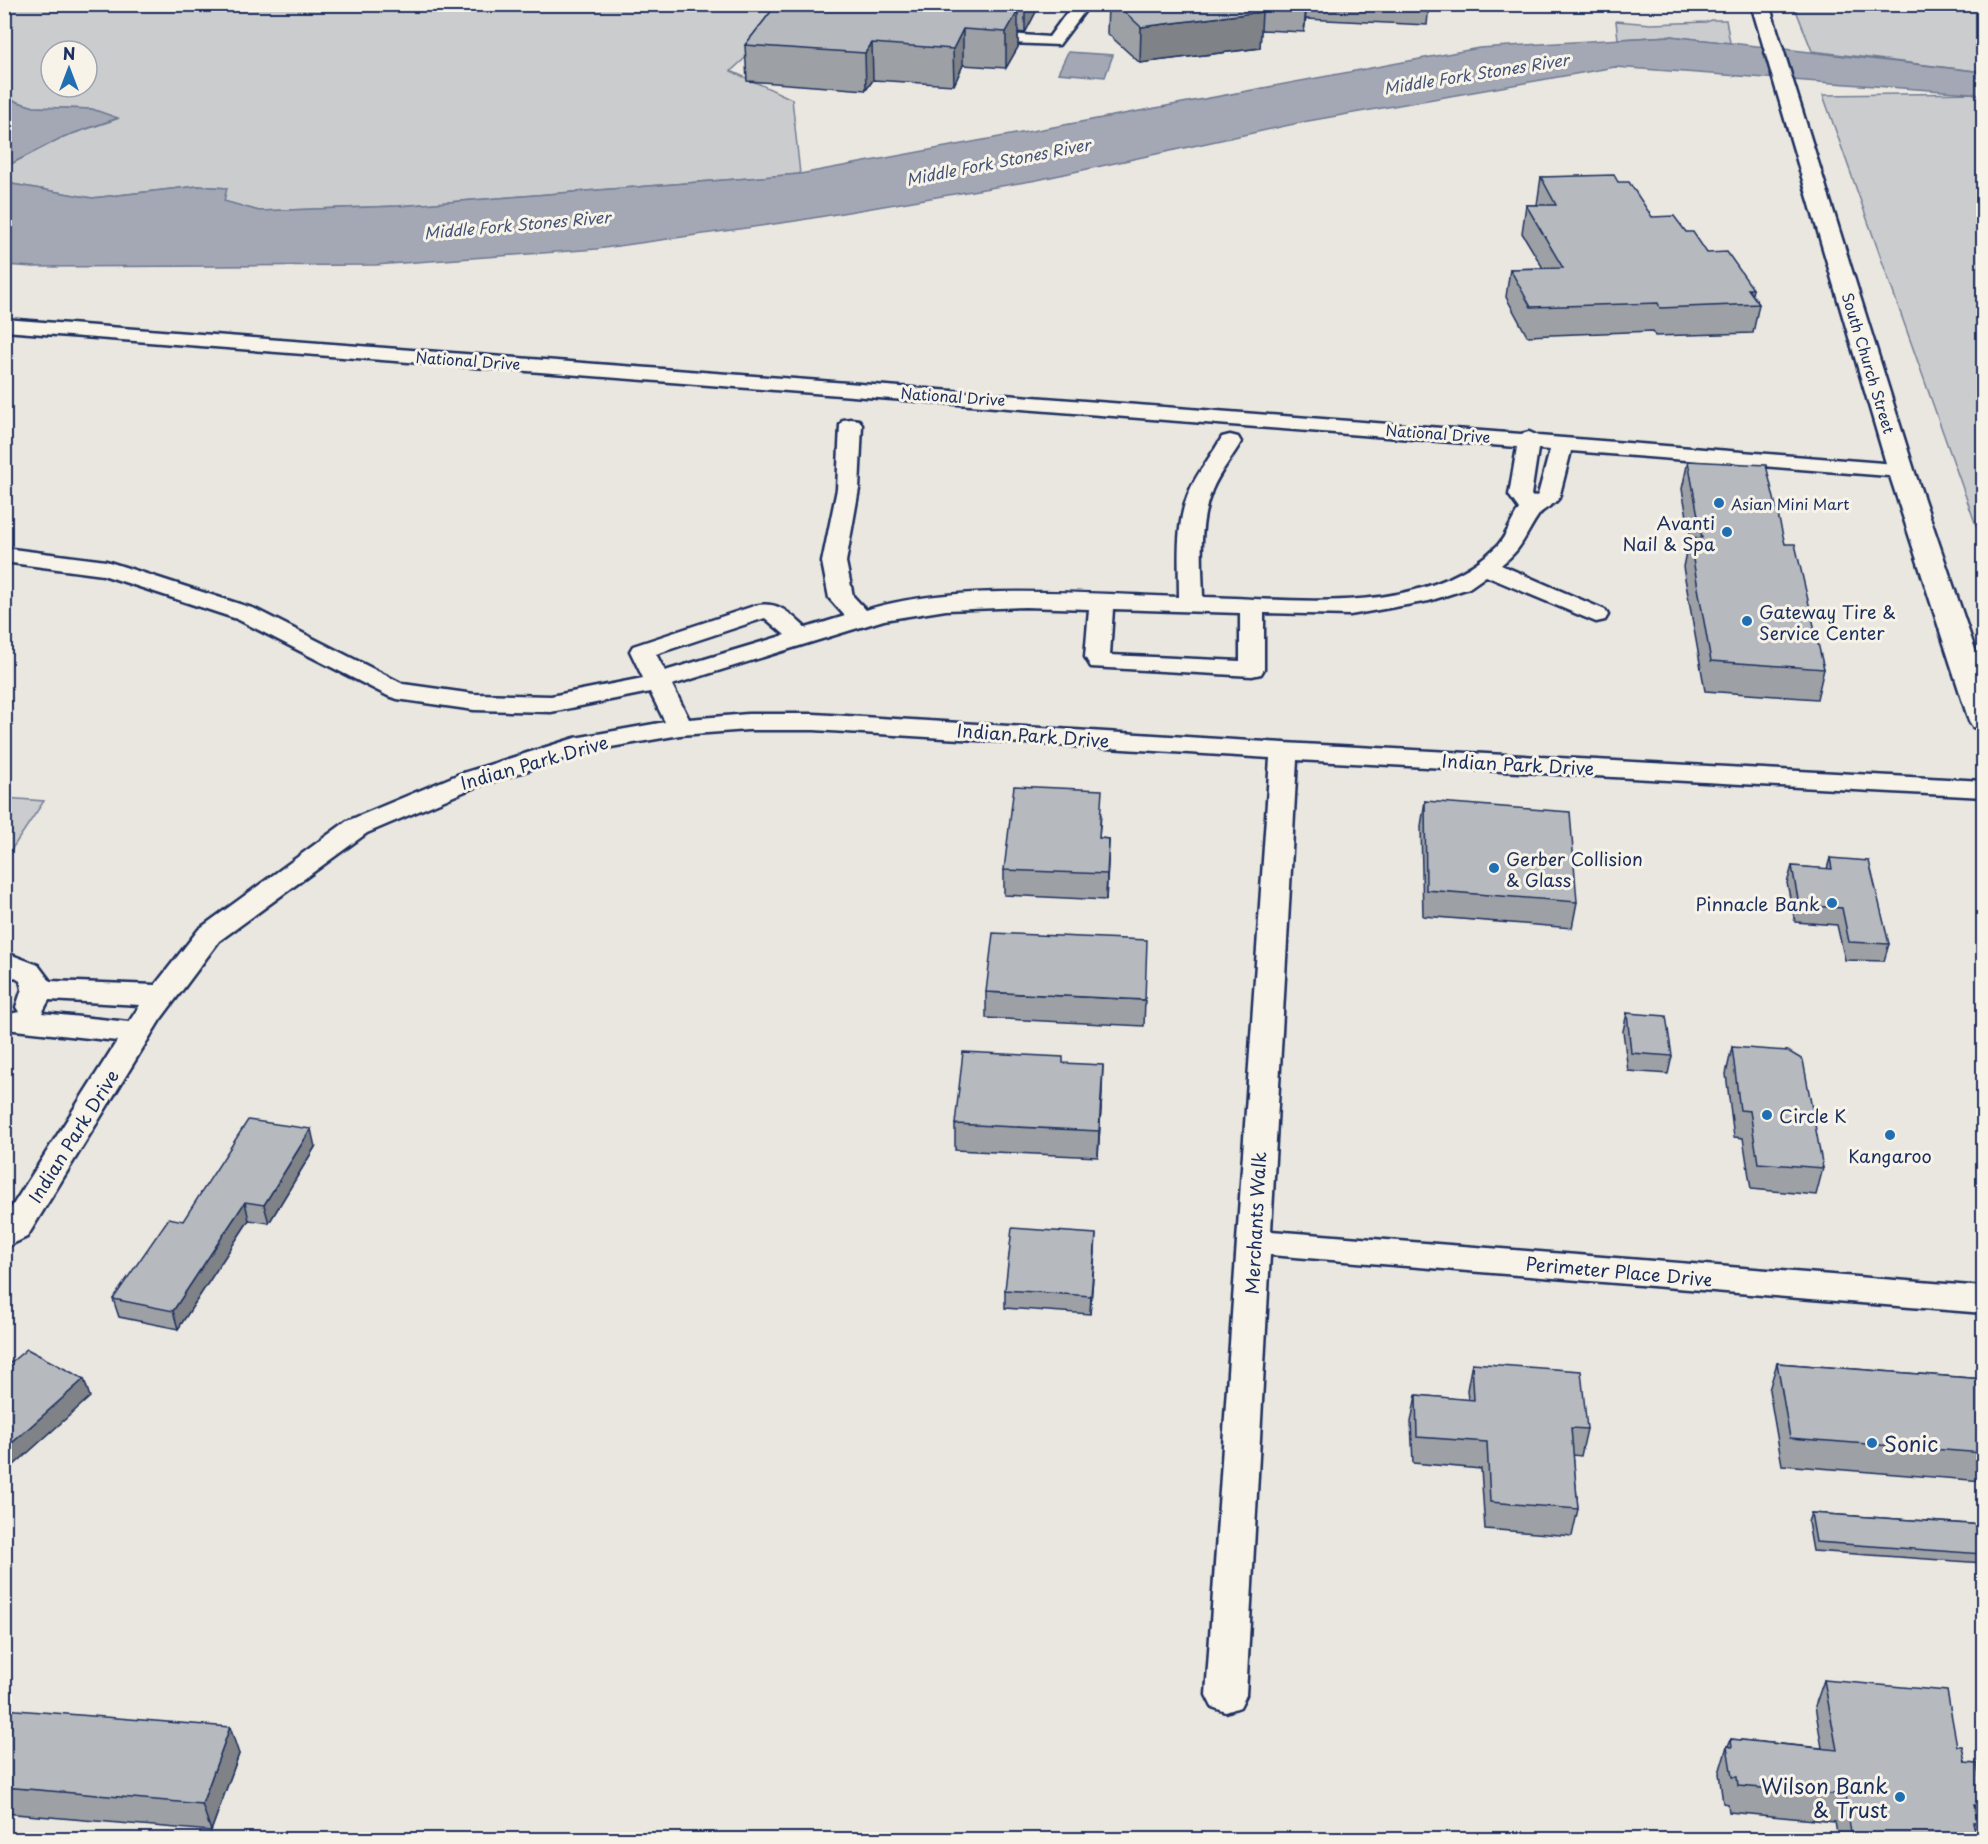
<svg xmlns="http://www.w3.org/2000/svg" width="1988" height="1844" font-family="'Playpen Sans',sans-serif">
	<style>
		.green { fill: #cbcccd; stroke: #737e96; stroke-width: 1.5; fill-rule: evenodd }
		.water { fill: #a3a8b4; stroke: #6d7892; stroke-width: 1.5 }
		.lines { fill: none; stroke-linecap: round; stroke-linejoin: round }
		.street-casing { stroke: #1b2f5e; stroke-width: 5 }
		.highway-casing { stroke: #1b2f5e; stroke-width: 5 }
		.street { fill: #f7f3e8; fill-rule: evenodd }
		.highway { fill: #f7f3e8; fill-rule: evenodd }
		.wall { fill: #9da0a4; stroke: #1b2f5e; stroke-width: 1.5 }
		.shaded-wall { fill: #7f8286; stroke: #1b2f5e; stroke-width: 1.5 }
		.building { fill: #b6babf; stroke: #1b2f5e; stroke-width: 1.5 }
		.poi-dot { fill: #1f6fb2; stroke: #f7f3e8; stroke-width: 2 }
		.labels { text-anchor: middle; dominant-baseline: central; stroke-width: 6; stroke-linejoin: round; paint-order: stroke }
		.far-street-label { font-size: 15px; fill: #1b2f5e; stroke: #f7f3e8 }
		.far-poi-label { font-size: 15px; fill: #1b2f5e; stroke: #f7f3e8; text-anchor: start }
		.far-water-label { font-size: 16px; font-style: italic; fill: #445378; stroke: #f7f3e8 }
		.poi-label { font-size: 18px; fill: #1b2f5e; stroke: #f7f3e8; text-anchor: start }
		.street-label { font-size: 18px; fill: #1b2f5e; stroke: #f7f3e8 }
		.near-poi-label { font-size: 21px; fill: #1b2f5e; stroke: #f7f3e8; text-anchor: start }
	</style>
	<rect width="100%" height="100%" fill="#eae7e0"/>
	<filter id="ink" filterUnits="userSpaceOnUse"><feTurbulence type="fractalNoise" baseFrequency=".0167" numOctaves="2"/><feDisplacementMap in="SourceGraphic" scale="12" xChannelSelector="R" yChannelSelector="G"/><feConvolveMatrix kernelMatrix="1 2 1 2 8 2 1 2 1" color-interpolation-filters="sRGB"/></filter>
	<g filter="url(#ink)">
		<!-- green -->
		<g class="green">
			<path d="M369 4 376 9 406 4 803 5 731 71 792 99 800 174 398 206 259 211 223 201 227 188 198 186 92 198 12 184 5 179V167L63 137 117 119 92 109 34 107 5 98 4 5ZM51 51H87V87H51Z"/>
			<polygon points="1794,5 1983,5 1983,72 1812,51"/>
			<polygon points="1712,20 1726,20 1730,43 1670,36 1618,39 1616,21 1651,24 1706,22"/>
			<polygon points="1983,93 1983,545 1823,95"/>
			<polygon points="5,798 44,801 5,859 4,798"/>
		</g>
		<!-- water -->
		<g class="water">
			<polygon points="1670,36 1983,72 1983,96 1971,93 1615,67 1308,121 1037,180 795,221 597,249 375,265 33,267 5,265 4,179 12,184 92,198 198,186 227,188 224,201 259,211 398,206 800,174 1479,48"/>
			<polygon points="1068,52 1113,55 1105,77 1058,73"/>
			<polygon points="5,98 34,107 92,109 118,118 63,137 5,167"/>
		</g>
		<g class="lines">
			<!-- street casing -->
			<g class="street-casing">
				<g id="street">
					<polygon points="1073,4 1090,4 1059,45 980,42 972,37 980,32 1049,37"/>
					<path d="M4 319 1521 434 1529 432 1538 436 1909 465 1912 470 1909 475 1901 477 1571 451 1559 498C1554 506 1543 508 1538 516 1523 538 1524 547 1501 565L1605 610 1608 615 1605 620 1596 622 1486 576 1469 588 1429 601 1350 615 1264 613V669L1261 674 1252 676 1091 667 1085 657 1089 609 1025 607 946 610 884 620 672 685 689 719 748 714H814L1284 743 1984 781V797L1297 760 1271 1231 1984 1287V1313L1270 1255 1246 1695 1240 1707 1226 1712 1212 1707 1206 1695 1270 758 814 730H748L680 735 588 751 475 787 367 833 219 941 160 1020 27 1237 4 1248V1219L117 1041 5 1029V1015L19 1012 16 1007 22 989 20 981 4 971V952L38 965 50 981 155 985 199 929 347 821 457 775 575 738 665 722 650 692 551 712 474 710 397 699 388 696 237 619 103 575 4 562V548L106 561 255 609 403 684 474 694 551 696 643 678 630 651 633 646 754 606C778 600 789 613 806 628L845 616 829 598 822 562 837 489 840 425 843 420 851 419 859 420 862 425 859 489 846 562 853 596 866 610C957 582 1083 594 1179 597 1179 561 1175 523 1190 490 1197 473 1210 458 1219 442L1222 437 1230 435 1238 437 1241 442C1232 458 1219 473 1212 490 1198 524 1202 562 1203 597 1298 599 1424 618 1498 545 1506 536 1512 520 1519 509L1509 495 1517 447 4 331ZM1538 449 1550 450 1538 495 1533 497 1531 495ZM1113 609 1240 613V661L1110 655ZM765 618 785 635 665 671 656 654ZM49 1000 140 1005 129 1022 42 1013Z"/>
				</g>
			</g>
			<!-- highway casing -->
			<g class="highway-casing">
				<polygon id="highway" points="1751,4 1769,4 1914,470 1984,676 1984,730 1973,727 1969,721 1888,470"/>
			</g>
			<!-- street -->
			<use href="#street" class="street"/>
			<!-- highway -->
			<use href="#highway" class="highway"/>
		</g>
		<!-- wall -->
		<g class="wall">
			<polygon points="777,4 1040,4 1025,33 1018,32 1018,47 1006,68 963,65 954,85 873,80 866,90 747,81 745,45"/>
			<polygon points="1108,4 1429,4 1427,25 1306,19 1304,32 1261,30 1260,48 1140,63 1107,33"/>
			<polygon points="1541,177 1618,182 1652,217 1686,232 1707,253 1753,289 1752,294 1759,304 1753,333 1655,336 1653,331 1527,336 1506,297 1510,269 1543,268 1522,233 1526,205 1537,205"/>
			<polygon points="1688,461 1785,544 1824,669 1817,699 1705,691 1683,567 1689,537 1691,538 1682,489"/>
			<polygon points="1425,801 1577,902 1572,928 1423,916 1421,826"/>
			<polygon points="1101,815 1099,838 1109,839 1106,900 1004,895 1004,870"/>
			<polygon points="1830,858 1889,944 1884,961 1845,960 1837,925 1795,922 1787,883 1792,866 1827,869"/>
			<polygon points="986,992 1145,1000 1144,1026 986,1018"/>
			<polygon points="1627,1013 1672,1056 1668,1074 1628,1071 1623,1031"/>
			<polygon points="1732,1047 1823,1168 1816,1195 1751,1189 1743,1138 1734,1137 1726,1074"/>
			<polygon points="1063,1063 1102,1092 1098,1157 955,1150 955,1124"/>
			<polygon points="315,1147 269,1223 249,1220 178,1329 119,1317 113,1299 183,1221"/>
			<polygon points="1095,1252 1090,1314 1005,1308 1005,1290"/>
			<polygon points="1472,1363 1587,1429 1581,1456 1573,1455 1578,1509 1572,1536 1485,1529 1481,1469 1413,1463 1411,1422 1416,1395 1468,1400 1467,1390"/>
			<polygon points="1777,1363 1983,1379 1983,1481 1782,1465 1769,1390"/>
			<polygon points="1811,1513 1983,1525 1983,1563 1813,1551 1808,1522"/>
			<polygon points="1824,1680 1957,1746 1983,1795 1983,1809 1975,1830 1977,1839 1838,1839 1835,1822 1729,1812 1728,1804 1723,1803 1719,1773 1727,1746 1728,1746 1731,1739 1822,1748 1815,1706"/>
			<polygon points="4,1709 239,1754 211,1831 4,1813"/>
		</g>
		<!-- shaded-wall -->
		<g class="shaded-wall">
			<polygon points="1025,4 1040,4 1025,33"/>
			<polygon points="1306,4 1307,4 1304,32"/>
			<polygon points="1018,11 1018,47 1006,68 1006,32"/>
			<polygon points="1262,12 1260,48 1140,63 1141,27"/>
			<polygon points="963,29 963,65 954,85 953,49"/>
			<polygon points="872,43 873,80 866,90 865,53"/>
			<polygon points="1109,839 1108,864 1106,900 1107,874"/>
			<polygon points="1103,1065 1102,1092 1098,1157 1099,1131"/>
			<polygon points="311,1129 315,1147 269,1223 264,1205"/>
			<polygon points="245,1202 249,1220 178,1329 173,1311"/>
			<polygon points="1096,1234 1095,1252 1090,1314 1091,1296"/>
			<polygon points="84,1379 90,1397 4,1474 4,1450"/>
			<polygon points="230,1727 239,1754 211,1831 202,1804"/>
		</g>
		<!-- building -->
		<g class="building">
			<polygon points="777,4 924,4 1018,11 1006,32 963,29 953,49 872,43 865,53 745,45"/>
			<polygon points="1116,4 1253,4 1262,12 1141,27"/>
			<polygon points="1614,175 1618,182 1629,182 1652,217 1674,216 1686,232 1693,232 1707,253 1727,252 1753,289 1748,289 1759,304 1660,308 1658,303 1531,307 1510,269 1563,268 1526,205 1556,205 1541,177"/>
			<polygon points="1688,461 1766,465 1785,544 1795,544 1824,669 1711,661 1689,537 1702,538"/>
			<polygon points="1014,786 1102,790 1099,838 1109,839 1107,874 1004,870"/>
			<polygon points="1425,801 1570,812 1577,902 1426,890"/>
			<polygon points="1830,858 1869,861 1889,944 1849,942 1842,908 1799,905 1792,866 1832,869"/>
			<polygon points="993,933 1147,940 1145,1000 986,992"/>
			<polygon points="1627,1013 1666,1016 1672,1056 1631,1053"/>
			<polygon points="1732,1047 1788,1051 1803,1060 1823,1168 1758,1163 1750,1111 1740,1110"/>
			<polygon points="963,1052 1063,1057 1063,1063 1103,1065 1099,1131 955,1124"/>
			<polygon points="248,1120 311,1129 264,1205 245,1202 173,1311 113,1299 169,1218 183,1221"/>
			<polygon points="1012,1228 1096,1234 1091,1296 1005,1290"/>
			<polygon points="27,1349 84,1379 4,1450 4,1368"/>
			<polygon points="1472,1363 1581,1371 1587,1429 1571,1428 1578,1509 1490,1502 1487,1442 1417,1437 1416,1395 1474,1400"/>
			<polygon points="1777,1363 1983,1379 1983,1453 1790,1438"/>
			<polygon points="1811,1513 1983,1525 1983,1554 1816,1542"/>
			<polygon points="1824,1680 1947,1691 1957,1746 1962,1746 1965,1762 1977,1763 1983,1795 1983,1805 1974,1805 1978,1822 1973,1822 1977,1839 1852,1839 1845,1795 1738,1786 1737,1777 1732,1777 1727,1746 1732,1747 1731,1739 1837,1750"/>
			<polygon points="4,1709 230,1727 202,1804 4,1787"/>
		</g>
	</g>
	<!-- markers -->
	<g class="poi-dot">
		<circle cx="1719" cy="503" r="6"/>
		<circle cx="1727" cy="532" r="6"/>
		<circle cx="1747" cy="621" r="6"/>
		<circle cx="1494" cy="868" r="6"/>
		<circle cx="1832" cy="903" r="6"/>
		<circle cx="1767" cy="1115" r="6"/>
		<circle cx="1890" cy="1135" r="6"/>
		<circle cx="1872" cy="1443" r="6"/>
		<circle cx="1900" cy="1797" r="6"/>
	</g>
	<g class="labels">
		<!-- far-street labels -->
		<g class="far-street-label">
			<text transform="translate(468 360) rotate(4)">National Drive</text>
			<text transform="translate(1869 363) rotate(73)">South Church Street</text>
			<text transform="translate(953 396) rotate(4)">National Drive</text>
			<text transform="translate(1438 433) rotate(4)">National Drive</text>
		</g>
		<!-- far-poi labels -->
		<g class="far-poi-label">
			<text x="1731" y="503">Asian Mini Mart</text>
		</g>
		<!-- far-water labels -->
		<g class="far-water-label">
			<text transform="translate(1476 73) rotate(-9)">Middle Fork Stones River</text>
			<text transform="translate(998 161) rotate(-11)">Middle Fork Stones River</text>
			<text transform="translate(517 224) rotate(-5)">Middle Fork Stones River</text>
		</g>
		<!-- poi labels -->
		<g class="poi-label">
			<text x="1715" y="522" text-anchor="end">Avanti<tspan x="1715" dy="21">Nail &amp; Spa</tspan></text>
			<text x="1759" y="611">Gateway Tire &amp;<tspan x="1759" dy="21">Service Center</tspan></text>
			<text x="1506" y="858">Gerber Collision<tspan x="1506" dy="21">&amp; Glass</tspan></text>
			<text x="1820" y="903" text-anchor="end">Pinnacle Bank</text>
			<text x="1779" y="1115">Circle K</text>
			<text x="1890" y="1155" text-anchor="middle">Kangaroo</text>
		</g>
		<!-- street labels -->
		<g class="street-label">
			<text transform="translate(1033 735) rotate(4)">Indian Park Drive</text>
			<text transform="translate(534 762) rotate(-16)">Indian Park Drive</text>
			<text transform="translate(1518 764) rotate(3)">Indian Park Drive</text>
			<text transform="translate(73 1136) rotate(-58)">Indian Park Drive</text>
			<text transform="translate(1255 1223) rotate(-87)">Merchants Walk</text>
			<text transform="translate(1619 1271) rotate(5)">Perimeter Place Drive</text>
		</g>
		<!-- near-poi labels -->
		<g class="near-poi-label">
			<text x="1884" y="1443">Sonic</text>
			<text x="1888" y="1785" text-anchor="end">Wilson Bank<tspan x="1888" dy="24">&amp; Trust</tspan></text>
		</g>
	</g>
	<!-- margin -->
	<rect width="1988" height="1844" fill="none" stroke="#f7f3e8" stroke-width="24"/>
	<rect x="12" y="12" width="1964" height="1820" fill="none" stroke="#1b2f5e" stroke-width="2" filter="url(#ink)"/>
	<!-- north arrow -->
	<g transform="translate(69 69)"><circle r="28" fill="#f7f3e8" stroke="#9fa5b1" stroke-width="1.5"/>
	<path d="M0-4.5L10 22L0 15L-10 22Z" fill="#1f6fb2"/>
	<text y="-9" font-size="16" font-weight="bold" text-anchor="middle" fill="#1b2f5e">N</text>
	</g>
</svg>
